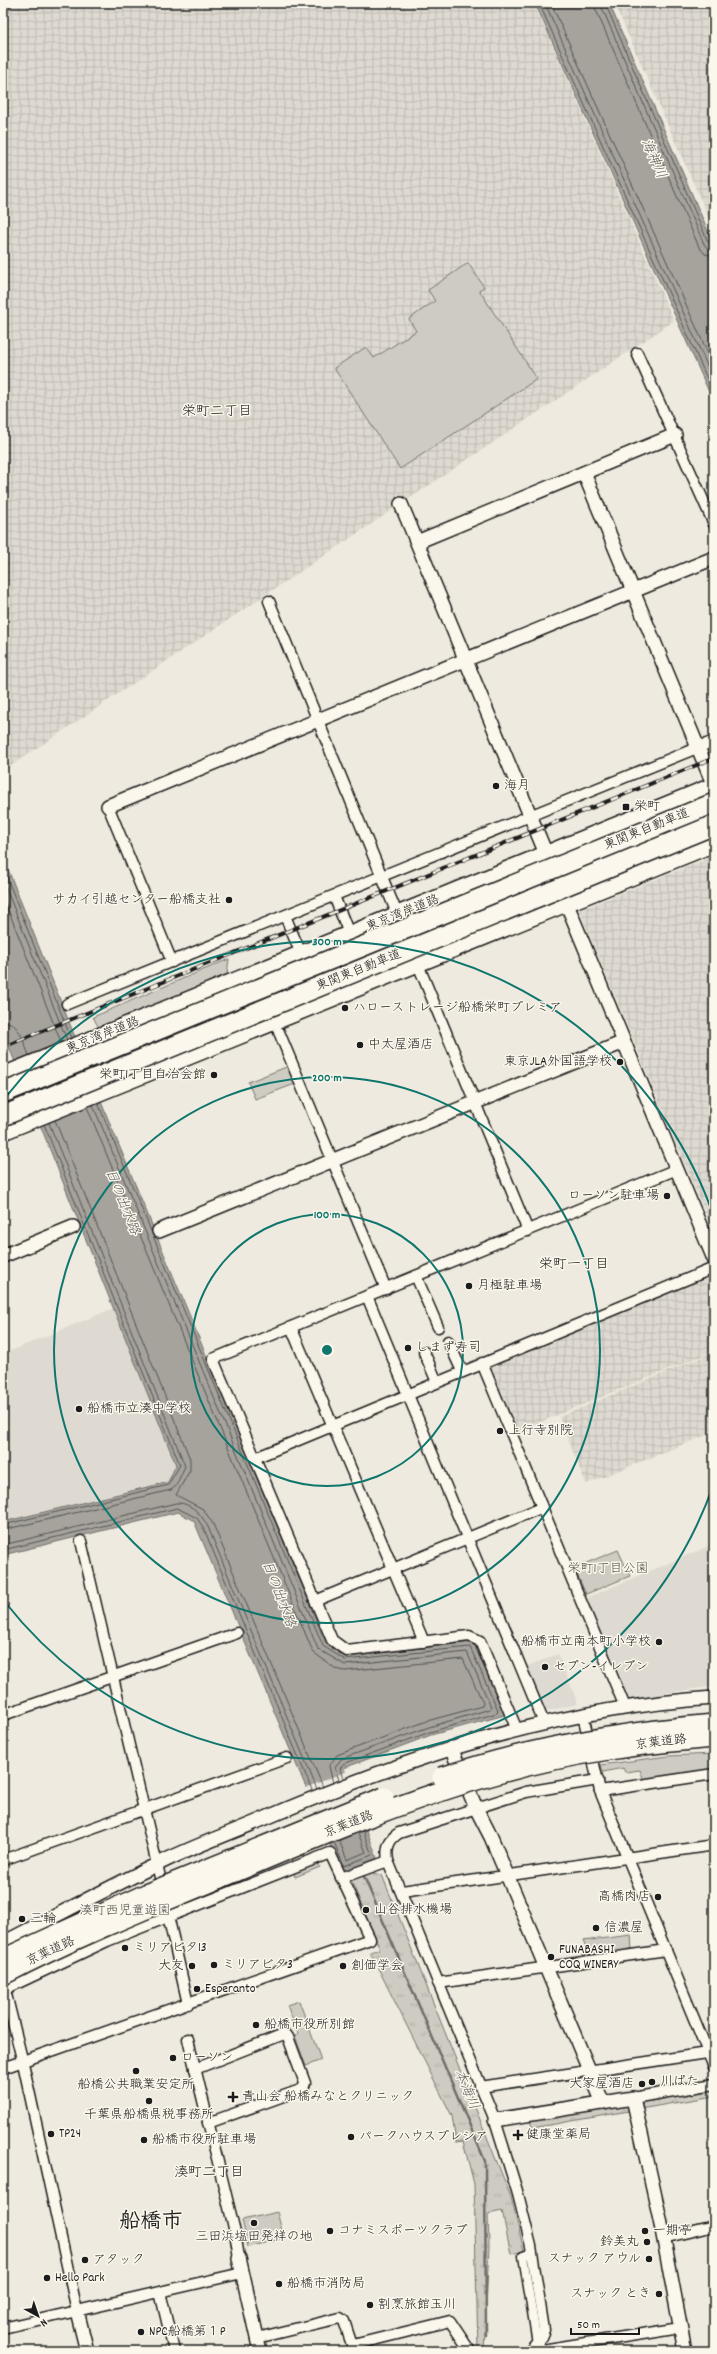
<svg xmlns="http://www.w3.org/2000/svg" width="717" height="2354" font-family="Dekko,'Klee One',sans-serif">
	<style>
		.built { fill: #dedad1 }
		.industrial { fill: url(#industrial-grid) }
		.grass { fill: url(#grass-tufts); stroke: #75746f }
		.forest { fill: url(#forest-crowns); stroke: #75746f }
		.green { fill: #ceccc2; stroke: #75746f }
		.water { fill: #a6a39d; stroke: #6f6d69 }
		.pier { fill: #eeeadf }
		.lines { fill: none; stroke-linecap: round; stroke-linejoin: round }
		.shore { stroke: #535250; stroke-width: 1 }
		.stream { stroke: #6f6d69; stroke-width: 2.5 }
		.pedestrian-casing { stroke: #1c1c1c; stroke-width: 11 }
		.minor-casing { stroke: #1c1c1c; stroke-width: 13 }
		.tertiary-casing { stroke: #1c1c1c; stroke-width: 16 }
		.trunk-casing { stroke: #1c1c1c; stroke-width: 20 }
		.pedestrian { stroke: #fbf7ec; stroke-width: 8 }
		.minor { stroke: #fbf7ec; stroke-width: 10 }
		.tertiary { stroke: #fbf7ec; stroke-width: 13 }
		.trunk { stroke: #fbf7ec; stroke-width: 17 }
		.rail-casing { stroke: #1c1c1c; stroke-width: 4 }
		.rail { stroke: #fbf7ec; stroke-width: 2.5; stroke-dasharray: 8; stroke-linecap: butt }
		.motorway-bridge-casing { stroke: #1c1c1c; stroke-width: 22; stroke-linecap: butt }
		.motorway-bridge { stroke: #fbf7ec; stroke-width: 19 }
		.ring { fill: none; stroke: #0f766e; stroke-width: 2 }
		.poi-dot { fill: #1c1c1c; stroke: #fbf7ec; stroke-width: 1.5 }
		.labels { text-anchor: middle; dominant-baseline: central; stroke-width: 3; stroke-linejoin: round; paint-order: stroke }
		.poi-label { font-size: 13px; fill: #1c1c1c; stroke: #fbf7ec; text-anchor: start }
		.street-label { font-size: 13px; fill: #1c1c1c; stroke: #fbf7ec }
		.park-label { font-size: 13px; fill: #51514e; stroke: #fbf7ec }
		.water-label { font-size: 14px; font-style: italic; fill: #5a5956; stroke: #fbf7ec }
		.neighbourhood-label { font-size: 14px; fill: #1c1c1c; stroke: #fbf7ec }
		.town-label { font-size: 21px; font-weight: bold; fill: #1c1c1c; stroke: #fbf7ec }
		.centre { fill: #0f766e; stroke: #fbf7ec; stroke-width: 2 }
		.ring-label { font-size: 12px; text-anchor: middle; font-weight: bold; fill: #0f766e; stroke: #fbf7ec; stroke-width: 3; stroke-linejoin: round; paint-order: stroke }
	</style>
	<defs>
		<pattern id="industrial-grid" width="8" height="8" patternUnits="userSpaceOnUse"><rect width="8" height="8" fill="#dedad1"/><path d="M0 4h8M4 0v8" fill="none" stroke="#bebab3"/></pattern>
		<pattern id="grass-tufts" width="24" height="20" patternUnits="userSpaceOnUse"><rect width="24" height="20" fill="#ceccc2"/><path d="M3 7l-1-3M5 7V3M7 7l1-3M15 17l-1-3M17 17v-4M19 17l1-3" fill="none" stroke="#b0afa6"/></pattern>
		<pattern id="forest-crowns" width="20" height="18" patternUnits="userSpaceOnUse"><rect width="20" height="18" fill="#ceccc2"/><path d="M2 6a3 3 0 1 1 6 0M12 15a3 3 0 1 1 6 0" fill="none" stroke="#b0afa6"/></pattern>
	</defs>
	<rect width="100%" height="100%" fill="#eeeadf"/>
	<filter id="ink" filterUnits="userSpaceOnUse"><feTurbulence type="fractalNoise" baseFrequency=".025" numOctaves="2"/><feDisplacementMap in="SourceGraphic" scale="8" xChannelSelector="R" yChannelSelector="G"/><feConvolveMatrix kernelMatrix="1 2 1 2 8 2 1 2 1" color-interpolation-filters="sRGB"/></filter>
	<g filter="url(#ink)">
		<!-- built -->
		<g class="built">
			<polygon points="114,1308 176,1465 168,1481 3,1522 3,1354"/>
			<polygon points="714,1544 714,1686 629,1699 586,1598"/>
			<polygon points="558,1654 578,1704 543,1712 525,1667"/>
		</g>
		<!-- industrial -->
		<g class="industrial">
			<polygon points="3,3 534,3 674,321 3,771"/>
			<polygon points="614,3 714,3 714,230"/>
			<polygon points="714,856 714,1234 579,910"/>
			<polygon points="708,1275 714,1289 714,1351 516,1432 489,1366"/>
			<polygon points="714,1352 714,1432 586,1484 559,1417"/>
		</g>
		<!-- grass -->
		<polygon class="grass" points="370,1872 382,1875 511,2197 524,2251 511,2254 502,2211 488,2214 489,2246 484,2351 479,2351 478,2349 474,2184 463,2141 456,2142 452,2116 370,1952 380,1949 351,1880"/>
		<!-- forest -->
		<g class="forest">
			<polygon points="3,3 14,3 3,19"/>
			<polygon points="714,2089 714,2096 532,2128 530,2118"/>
		</g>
		<!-- green -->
		<g class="green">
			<polygon points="468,263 484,287 479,290 537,379 400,469 334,368 366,347 374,358 416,331 409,319 435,301 428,290"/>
			<polygon points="229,959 227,974 99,1028 93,1017"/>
			<polygon points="289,1066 295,1084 255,1099 248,1082"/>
			<polygon points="618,1550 630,1576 586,1594 574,1568"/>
			<polygon points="714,1754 714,1771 644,1781 640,1770 625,1772 623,1768 603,1772 601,1765 668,1756"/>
			<polygon points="318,1863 320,1867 295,1877 294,1873"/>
			<polygon points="631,1935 632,1950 589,1955 583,1941"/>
			<polygon points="299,2001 321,2060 306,2066 295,2036 298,2034 287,2005"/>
			<polygon points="277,2212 284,2238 248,2247 242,2220"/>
		</g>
		<!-- water -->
		<g class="water">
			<polygon points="535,3 609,3 714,245 714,403"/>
			<polygon points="3,857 101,1102 326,1644 345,1657 473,1642 505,1715 431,1735 344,1768 377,1858 342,1873 194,1521 178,1512 3,1555 3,1522 168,1482 176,1465 3,1032"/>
		</g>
		<!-- pier -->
		<polygon class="pier" points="347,1771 357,1797 315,1813 305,1788"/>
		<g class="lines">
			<!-- shore -->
			<g class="shore">
				<polyline points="539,3 714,394"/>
				<polyline points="545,3 714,381"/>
				<polyline points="551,3 714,367"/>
				<polyline points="594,3 596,10 699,247 705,254 714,256"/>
				<polyline points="600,3 704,244 708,249 714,250"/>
				<polyline points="605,3 708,242 714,245"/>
				<polyline points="3,868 71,1038"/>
				<polyline points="3,881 67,1040"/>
				<polyline points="3,897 61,1042"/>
				<path d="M3 1021C20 1022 23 1042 29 1055"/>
				<polyline points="98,1103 323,1646 345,1660 470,1647 498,1710 497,1713 430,1732 343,1764 340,1769 343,1779"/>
				<polyline points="93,1105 318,1649 345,1665 467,1652 491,1707 490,1709 429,1727 341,1759 335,1768 339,1780"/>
				<polyline points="87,1107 313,1652 336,1669 345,1671 463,1659 483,1703 482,1706 427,1721 337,1755 329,1766 333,1783"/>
				<polyline points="55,1120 190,1459 190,1470 176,1495 203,1509 213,1524 323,1787"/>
				<polyline points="3,1525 168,1485 180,1465 44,1124"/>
				<polyline points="3,1530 171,1490 176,1486 185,1466 49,1123"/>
				<path d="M3 1545 176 1503C191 1502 202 1515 208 1527L317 1789"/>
				<polyline points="3,1550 177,1508 197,1518 204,1529 312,1790"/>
				<polyline points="339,1840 347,1860 366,1852 358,1833"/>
				<polyline points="334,1842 344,1866 372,1855 363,1831"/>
			</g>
			<!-- stream -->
			<polyline class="stream" points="363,1874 485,2161 486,2335"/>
			<!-- pedestrian casing -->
			<g class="pedestrian-casing">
				<polyline id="pedestrian" points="532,2253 523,2256 537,2343"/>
			</g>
			<!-- minor casing -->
			<g class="minor-casing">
				<g id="minor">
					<polyline points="637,353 714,524"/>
					<polyline points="269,601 398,916"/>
					<polyline points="108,806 172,962"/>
					<polyline points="334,896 350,936"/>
					<polyline points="285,916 302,956"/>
					<polyline points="417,962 528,1231"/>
					<polyline points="67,1004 714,741"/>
					<polyline points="279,1032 386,1289"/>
					<polyline points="416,1276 438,1327"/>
					<polyline points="367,1296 544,1723"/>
					<polyline points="291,1327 424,1642"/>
					<polyline points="448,1341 462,1371"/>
					<polyline points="424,1352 437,1382"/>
					<polyline points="482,1363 625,1707"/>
					<polyline points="255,1458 714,1268"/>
					<polyline points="81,1541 163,1890"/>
					<polyline points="315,1601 543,1507"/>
					<polyline points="3,1715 237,1633"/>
					<polyline points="583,1715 600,1791 714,2067"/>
					<polyline points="517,1730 480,1641 469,1636 347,1651 332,1640 213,1359 677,1169"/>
					<polyline points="600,1791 714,1774"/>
					<polyline points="3,1860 287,1758"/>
					<polyline points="341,1878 388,1861"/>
					<polyline points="402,1891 714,1845"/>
					<polyline points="167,1911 188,2004"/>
					<polyline points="3,1982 23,2063 77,2311"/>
					<polyline points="438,1983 666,1950"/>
					<polyline points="3,1990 107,1941 330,1853 370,1939 3,2068"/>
					<polyline points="188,2039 235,2232 239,2258"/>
					<polyline points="195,2069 284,2034 288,2037 305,2083 303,2089 208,2123"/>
					<polyline points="480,2087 714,2052"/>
					<polyline points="633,2098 714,2084"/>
					<polyline points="663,2238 714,2226"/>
					<polyline points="160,2292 174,2351"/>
					<polyline points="3,2328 242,2273"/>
					<polyline points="257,2338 340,2318 344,2321 354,2351"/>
					<polyline points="537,2343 542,2350 680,2328"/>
					<polyline points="353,2345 450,2321 470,2351"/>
					<path d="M529 2351 541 2337 544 2330 531 2246 518 2194 495 2120 388 1861C386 1848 388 1840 399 1833L526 1792 598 1780"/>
				</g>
			</g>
			<!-- tertiary casing -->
			<g class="tertiary-casing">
				<g id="tertiary">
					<polyline points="584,473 714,786"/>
					<polyline points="401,504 714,1259"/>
					<polyline points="417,542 675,435"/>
					<polyline points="108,806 714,558"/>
					<polyline points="159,1231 624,1042"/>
					<polyline points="3,1256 73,1227"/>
					<polyline points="451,1748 476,1808 491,1837 603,2103"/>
					<path d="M3 1943C54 1917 104 1890 156 1865 189 1848 226 1835 261 1820 405 1758 556 1708 714 1698"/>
					<polyline points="495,2120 633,2098 660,2219 685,2351"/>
					<polyline points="239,2258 260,2351"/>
					<polyline points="77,2311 87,2351"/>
				</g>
			</g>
			<!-- trunk casing -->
			<g class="trunk-casing">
				<g id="trunk">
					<polyline points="478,892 500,902 546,885 554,889 561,896"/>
					<polyline points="3,1076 714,786"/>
					<polyline points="3,1131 714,843"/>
				</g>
			</g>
			<!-- pedestrian -->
			<use href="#pedestrian" class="pedestrian"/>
			<!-- minor -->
			<use href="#minor" class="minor"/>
			<!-- tertiary -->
			<use href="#tertiary" class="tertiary"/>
			<!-- trunk -->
			<use href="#trunk" class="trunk"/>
			<!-- rail casing -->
			<g class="rail-casing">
				<polyline id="rail" points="3,1047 714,758"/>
			</g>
			<!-- rail -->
			<use href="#rail" class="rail"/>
			<!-- motorway-bridge casing -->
			<g class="motorway-bridge-casing">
				<g id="motorway-bridge">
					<polyline points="3,1093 714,803"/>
					<polyline points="3,1116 714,825"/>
					<path d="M442 1777C531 1747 621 1732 714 1724"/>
					<polyline points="3,1959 148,1893 384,1797"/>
					<path d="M3 1975C76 1937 153 1906 228 1875 318 1837 407 1799 501 1773 571 1753 642 1744 714 1738"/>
				</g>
			</g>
			<!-- motorway-bridge -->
			<use href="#motorway-bridge" class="motorway-bridge"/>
		</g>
	</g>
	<!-- distance rings -->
	<g class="ring">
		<circle cx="327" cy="1350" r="136"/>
		<circle cx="327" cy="1350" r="273"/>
		<path d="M714 1483A409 409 0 0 1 5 1602M5 1098A409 409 0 0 1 714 1217"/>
	</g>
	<!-- markers -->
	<g class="poi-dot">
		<circle cx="496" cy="786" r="4"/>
		<rect x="622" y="803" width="8" height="8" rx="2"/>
		<circle cx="229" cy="900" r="4"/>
		<circle cx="345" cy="1008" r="4"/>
		<circle cx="360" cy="1045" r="4"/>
		<circle cx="620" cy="1062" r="4"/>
		<circle cx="214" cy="1075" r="4"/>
		<circle cx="667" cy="1196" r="4"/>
		<circle cx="469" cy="1286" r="4"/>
		<circle cx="408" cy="1348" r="4"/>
		<circle cx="79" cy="1409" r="4"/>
		<circle cx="500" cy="1431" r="4"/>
		<circle cx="659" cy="1642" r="4"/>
		<circle cx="545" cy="1667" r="4"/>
		<circle cx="658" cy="1897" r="4"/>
		<circle cx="366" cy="1910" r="4"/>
		<circle cx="22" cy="1919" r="4"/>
		<circle cx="596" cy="1928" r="4"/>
		<circle cx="125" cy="1948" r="4"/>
		<circle cx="551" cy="1957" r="4"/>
		<circle cx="214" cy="1965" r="4"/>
		<circle cx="192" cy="1966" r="4"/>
		<circle cx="343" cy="1966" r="4"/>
		<circle cx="197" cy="1989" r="4"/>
		<circle cx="256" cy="2025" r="4"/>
		<circle cx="173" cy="2058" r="4"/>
		<circle cx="136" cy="2071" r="4"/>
		<circle cx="652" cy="2082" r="4"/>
		<circle cx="642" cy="2084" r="4"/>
		<path d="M231 2091h4v4h4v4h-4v4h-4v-4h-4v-4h4z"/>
		<circle cx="149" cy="2101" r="4"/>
		<circle cx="51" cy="2134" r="4"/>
		<path d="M516 2129h4v4h4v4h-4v4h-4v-4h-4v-4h4z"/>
		<circle cx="351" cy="2137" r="4"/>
		<circle cx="144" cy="2140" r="4"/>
		<circle cx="254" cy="2223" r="4"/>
		<circle cx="330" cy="2231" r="4"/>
		<circle cx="645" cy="2231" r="4"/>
		<circle cx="647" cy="2242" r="4"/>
		<circle cx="649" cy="2259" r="4"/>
		<circle cx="85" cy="2260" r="4"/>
		<circle cx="47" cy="2278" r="4"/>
		<circle cx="279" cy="2284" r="4"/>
		<circle cx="659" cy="2294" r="4"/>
		<circle cx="370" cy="2305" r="4"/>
		<circle cx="141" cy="2332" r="4"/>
	</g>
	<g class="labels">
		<!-- poi labels -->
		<g class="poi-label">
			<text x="504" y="786">海月</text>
			<text x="634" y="807">栄町</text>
			<text x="221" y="900" text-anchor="end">サカイ引越センター船橋支社</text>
			<text x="353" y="1008">ハローストレージ船橋栄町プレミア</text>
			<text x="368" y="1045">中太屋酒店</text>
			<text x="612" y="1062" text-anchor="end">東京JLA外国語学校</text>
			<text x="206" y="1075" text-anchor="end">栄町1丁目自治会館</text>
			<text x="659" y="1196" text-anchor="end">ローソン駐車場</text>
			<text x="477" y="1286">月極駐車場</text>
			<text x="416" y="1348">しまず寿司</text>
			<text x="87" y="1409">船橋市立湊中学校</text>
			<text x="508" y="1431">上行寺別院</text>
			<text x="651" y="1642" text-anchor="end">船橋市立南本町小学校</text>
			<text x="553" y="1667">セブン-イレブン</text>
			<text x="650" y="1897" text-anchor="end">高橋肉店</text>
			<text x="374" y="1910">山谷排水機場</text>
			<text x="30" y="1919">三輪</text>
			<text x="604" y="1928">信濃屋</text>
			<text x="133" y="1948">ミリアビタ13</text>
			<text x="559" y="1950">FUNABASHI<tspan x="559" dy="15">COQ WINERY</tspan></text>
			<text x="222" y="1965">ミリアビタ3</text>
			<text x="184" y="1966" text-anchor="end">大友</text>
			<text x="351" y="1966">創価学会</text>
			<text x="205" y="1989">Esperanto</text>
			<text x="264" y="2025">船橋市役所別館</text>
			<text x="181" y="2058">ローソン</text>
			<text x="660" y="2082">川ばた</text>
			<text x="634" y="2084" text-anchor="end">大家屋酒店</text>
			<text x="136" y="2085" text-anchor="middle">船橋公共職業安定所</text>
			<text x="242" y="2097">青山会 船橋みなとクリニック</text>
			<text x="149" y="2115" text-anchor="middle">千葉県船橋県税事務所</text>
			<text x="59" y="2134">TP24</text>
			<text x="526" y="2135">健康堂薬局</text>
			<text x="359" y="2137">パークハウスプレシア</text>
			<text x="152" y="2140">船橋市役所駐車場</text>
			<text x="338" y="2231">コナミスポーツクラブ</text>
			<text x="653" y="2231">一期亭</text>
			<text x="254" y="2237" text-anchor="middle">三田浜塩田発祥の地</text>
			<text x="639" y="2242" text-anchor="end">鈴美丸</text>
			<text x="641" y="2259" text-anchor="end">スナック アウル</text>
			<text x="93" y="2260">アタック</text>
			<text x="55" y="2278">Hello Park</text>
			<text x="287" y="2284">船橋市消防局</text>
			<text x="651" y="2294" text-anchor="end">スナック とき</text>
			<text x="378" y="2305">割烹旅館玉川</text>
			<text x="149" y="2332">NPC船橋第１P</text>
		</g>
		<!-- street labels -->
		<g class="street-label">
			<text transform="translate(647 830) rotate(-22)">東関東自動車道</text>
			<text transform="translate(403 914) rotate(-22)">東京湾岸道路</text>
			<text transform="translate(359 971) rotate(-22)">東関東自動車道</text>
			<text transform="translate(103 1036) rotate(-22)">東京湾岸道路</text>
			<text transform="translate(661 1743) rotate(-7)">京葉道路</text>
			<text transform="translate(349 1825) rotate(-22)">京葉道路</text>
			<text transform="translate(51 1952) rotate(-25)">京葉道路</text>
		</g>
		<!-- park labels -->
		<g class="park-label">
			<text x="608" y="1569">栄町1丁目公園</text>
			<text x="125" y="1911">湊町西児童遊園</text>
		</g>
		<!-- water labels -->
		<g class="water-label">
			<text transform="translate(653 159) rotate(66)">海神川</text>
			<text transform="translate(122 1202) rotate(68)">日の出水路</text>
			<text transform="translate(278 1594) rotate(69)">日の出水路</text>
			<text transform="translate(466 2090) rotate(67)">本海川</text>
		</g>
		<!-- neighbourhood labels -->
		<g class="neighbourhood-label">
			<text x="217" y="412">栄町二丁目</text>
			<text x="574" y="1265">栄町一丁目</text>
			<text x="209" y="2173">湊町二丁目</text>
		</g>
		<!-- town labels -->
		<g class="town-label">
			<text x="151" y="2223">船橋市</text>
		</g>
	</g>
	<circle cx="327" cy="1350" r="6" class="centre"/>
	<g class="ring-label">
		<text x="327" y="945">300 m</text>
		<text x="327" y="1081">200 m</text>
		<text x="327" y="1218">100 m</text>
	</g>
	<!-- margin -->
	<rect width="717" height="2354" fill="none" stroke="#fbf7ec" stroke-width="16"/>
	<rect x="8" y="8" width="701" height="2338" fill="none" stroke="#1c1c1c" stroke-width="1.5" filter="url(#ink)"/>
	<!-- north arrow -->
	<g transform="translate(38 2316) rotate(140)" stroke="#fbf7ec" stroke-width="3" paint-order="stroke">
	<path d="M0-3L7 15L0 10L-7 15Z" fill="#1c1c1c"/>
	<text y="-6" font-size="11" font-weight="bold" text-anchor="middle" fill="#1c1c1c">N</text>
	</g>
	<!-- scale -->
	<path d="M571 2328v6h68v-6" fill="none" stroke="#1c1c1c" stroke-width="2"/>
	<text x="577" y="2328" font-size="12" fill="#1c1c1c" stroke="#fbf7ec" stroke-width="3" paint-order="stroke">50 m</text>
</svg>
